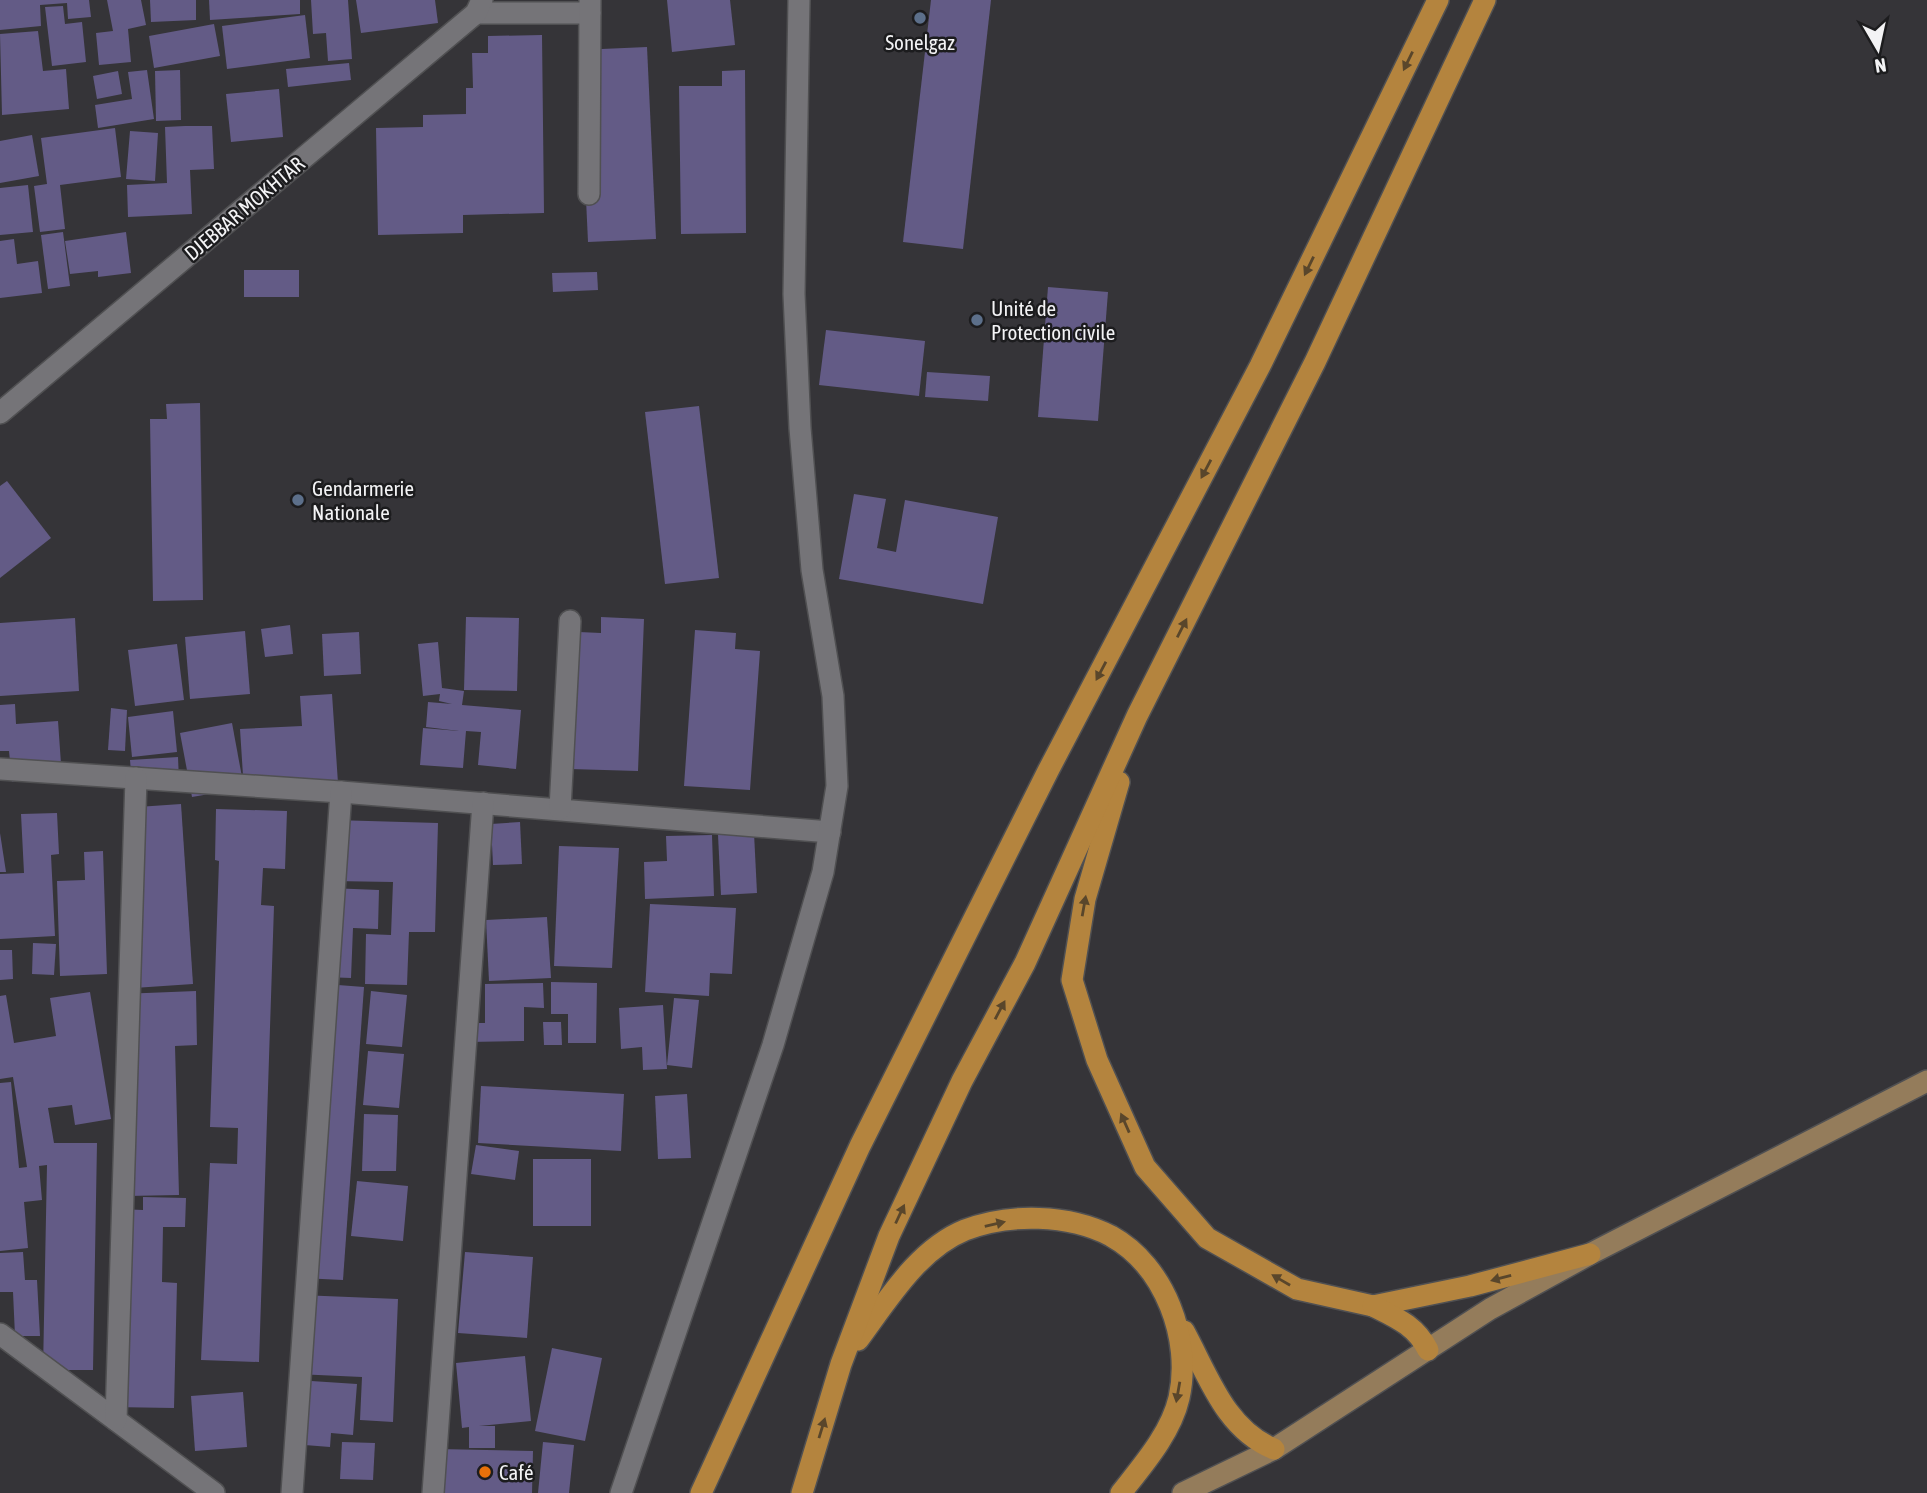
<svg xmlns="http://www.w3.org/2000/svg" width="1927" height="1493" font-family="'Asap Condensed',sans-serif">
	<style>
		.building { fill: #635b86 }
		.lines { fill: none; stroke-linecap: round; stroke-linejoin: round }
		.minor-casing { stroke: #505052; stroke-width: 24 }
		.secondary-casing { stroke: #505052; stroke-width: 24 }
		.primary-casing { stroke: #505052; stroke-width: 24 }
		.minor { stroke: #757478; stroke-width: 21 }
		.secondary { stroke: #947c5b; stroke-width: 21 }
		.primary { stroke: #b4843e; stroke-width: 21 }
		.oneway { fill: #59462b }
		.service-dot { fill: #5c6f8a; stroke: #1c1c1e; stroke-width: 2.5 }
		.food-dot { fill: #e8710a; stroke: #1c1c1e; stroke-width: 2.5 }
		.labels { text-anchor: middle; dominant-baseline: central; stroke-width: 5; stroke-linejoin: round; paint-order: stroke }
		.poi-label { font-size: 21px; fill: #f3f3f5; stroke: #1c1c1e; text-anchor: start }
		.street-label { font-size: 21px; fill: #f3f3f5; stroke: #1c1c1e }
	</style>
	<rect width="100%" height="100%" fill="#353438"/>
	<!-- building -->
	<g class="building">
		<polygon points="0,0 89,0 91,17 68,19 67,3 40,5 41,26 0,30"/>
		<polygon points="107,0 141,0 146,25 128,29 131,62 99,65 96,33 113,31"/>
		<polygon points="150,0 196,0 196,20 151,22"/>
		<polygon points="209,0 300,0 300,14 210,20"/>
		<polygon points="311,0 348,0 352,59 328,61 326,33 313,34"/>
		<polygon points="356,0 435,0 438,23 361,33"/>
		<polygon points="667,0 730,0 735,45 672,52"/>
		<polygon points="931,0 991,0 963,249 903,242"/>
		<polygon points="63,6 65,24 82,22 86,62 52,66 45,7"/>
		<polygon points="305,15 310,58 227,69 222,26"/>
		<polygon points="214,24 220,56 154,68 149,36"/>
		<polygon points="38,31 43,71 66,69 69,109 2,115 0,34"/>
		<polygon points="542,35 544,213 463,215 463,233 378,235 376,128 423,127 423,115 466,114 466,88 473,88 472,53 488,53 488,36"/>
		<polygon points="647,47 656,239 588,242 579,50"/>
		<polygon points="349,63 351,80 288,87 286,69"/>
		<polygon points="147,70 154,119 98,128 95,105 132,99 128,72"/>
		<polygon points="180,70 181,120 156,121 155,71"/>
		<polygon points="745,70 746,233 681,234 679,86 722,86 722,71"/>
		<polygon points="118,71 122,94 97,99 93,76"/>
		<polygon points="279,89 283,137 231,142 226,94"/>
		<polygon points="185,126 212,126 214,169 190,170 192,214 128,217 127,185 167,183 165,127"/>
		<polygon points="115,128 121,177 60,185 65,229 40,232 34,186 47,184 41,138"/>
		<polygon points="130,131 158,133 155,181 126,179"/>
		<polygon points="32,135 39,176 0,183 0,141"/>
		<polygon points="28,185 33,232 0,235 0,188"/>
		<polygon points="63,232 70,286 48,289 41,235"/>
		<polygon points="126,232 131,273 98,277 98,271 70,274 65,241"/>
		<polygon points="14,239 17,264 38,261 42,293 0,298 0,241"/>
		<rect x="244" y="270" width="55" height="27"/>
		<polygon points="597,272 598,290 553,292 552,273"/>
		<polygon points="1048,287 1108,292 1098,421 1038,417"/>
		<polygon points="826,330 925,341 919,396 819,385"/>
		<polygon points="927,372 990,376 988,401 925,397"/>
		<polygon points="200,403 203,600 153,601 150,419 167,419 166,404"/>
		<polygon points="699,406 719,578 665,584 645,412"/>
		<polygon points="7,481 51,538 0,578 0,486"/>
		<polygon points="854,494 886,499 877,548 896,552 905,500 998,517 983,604 839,579"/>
		<polygon points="466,617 519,618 517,691 464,690"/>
		<polygon points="601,617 644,619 638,771 570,769 579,632 601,633"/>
		<polygon points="75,618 79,691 0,696 0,623"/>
		<polygon points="290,625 293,654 265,657 261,629"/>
		<polygon points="695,630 736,633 735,649 760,651 750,790 684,786"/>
		<polygon points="245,631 250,694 190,699 185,637"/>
		<polygon points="359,632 361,674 324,676 322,634"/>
		<polygon points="438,642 442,688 464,691 462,705 521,710 516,769 478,765 481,732 466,731 463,768 420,765 423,728 459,731 426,727 428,702 452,704 439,701 440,694 423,696 418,644"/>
		<polygon points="177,644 184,700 135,706 128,650"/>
		<polygon points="332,694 338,783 244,791 240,729 302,726 300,696"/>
		<polygon points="15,704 16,724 58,721 62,778 12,782 9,751 0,751 0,705"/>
		<polygon points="111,708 127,710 125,751 108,750"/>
		<polygon points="173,711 177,752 132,757 128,717"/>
		<polygon points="232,723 244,788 192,797 180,733"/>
		<polygon points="178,757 179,781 132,784 130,760"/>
		<polygon points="181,804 193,984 134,988 123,808"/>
		<polygon points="216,809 287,811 285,869 263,868 261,905 274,906 259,1362 201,1360 210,1163 237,1164 238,1128 210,1127 219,861 215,860"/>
		<polygon points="57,813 59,854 51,855 55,936 0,939 0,874 24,873 21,814"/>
		<polygon points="334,820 438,823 435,932 409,932 407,985 365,984 366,934 391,935 393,882 333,881"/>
		<polygon points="520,822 522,864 493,865 491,824"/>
		<polygon points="0,833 6,872 0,872"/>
		<polygon points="754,833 757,893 721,895 718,835"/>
		<polygon points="712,835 714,896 645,899 644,862 667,861 666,836"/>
		<polygon points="559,846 619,848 612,968 554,966"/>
		<polygon points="103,851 107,974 60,976 57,881 85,880 84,852"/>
		<polygon points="329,888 379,890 378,929 353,928 351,978 325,977"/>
		<polygon points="650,904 736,908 732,974 710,973 709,996 645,992"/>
		<polygon points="547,917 551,978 489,981 486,920"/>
		<polygon points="33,943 56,944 54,975 32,974"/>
		<polygon points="0,950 12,950 13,979 0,980"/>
		<polygon points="551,982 597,983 596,1043 568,1043 568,1014 551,1014"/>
		<polygon points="543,983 544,1008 524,1007 524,1041 468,1042 467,1023 485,1023 485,984"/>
		<polygon points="325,984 364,987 343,1280 301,1278"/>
		<polygon points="196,991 197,1045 175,1046 179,1195 127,1196 121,994"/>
		<polygon points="371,991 407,995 402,1047 366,1044"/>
		<polygon points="90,992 111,1119 75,1125 72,1105 48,1108 54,1143 97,1143 93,1370 43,1370 47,1165 39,1166 42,1200 24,1202 28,1248 0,1251 0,1083 11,1082 19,1168 27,1167 13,1077 0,1079 0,996 6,995 14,1043 56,1036 50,998"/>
		<polygon points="674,998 699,1000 692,1068 667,1065"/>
		<polygon points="663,1005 667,1069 643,1070 642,1047 621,1049 619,1008"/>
		<polygon points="543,1022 561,1022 562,1045 544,1045"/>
		<polygon points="368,1051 404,1054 399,1108 363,1105"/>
		<polygon points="481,1086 624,1094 621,1151 478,1143"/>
		<polygon points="687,1094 691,1158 658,1159 655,1096"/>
		<polygon points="364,1114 398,1115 396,1171 362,1171"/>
		<polygon points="476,1145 519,1151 515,1180 471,1174"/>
		<rect x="533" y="1159" width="58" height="67"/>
		<polygon points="357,1181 408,1186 403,1241 351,1236"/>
		<polygon points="143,1197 186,1198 185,1227 163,1227 162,1282 177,1283 174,1408 112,1407 118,1209 143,1210"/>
		<polygon points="23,1252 25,1280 37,1280 40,1336 15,1336 13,1292 0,1292 0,1253"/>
		<polygon points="465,1252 533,1257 527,1338 458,1333"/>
		<polygon points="300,1295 398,1299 393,1422 360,1420 362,1377 296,1374"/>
		<polygon points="552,1348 602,1358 585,1441 535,1431"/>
		<polygon points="525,1356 531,1421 479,1426 495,1426 495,1448 469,1448 469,1427 462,1428 456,1363"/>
		<polygon points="296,1380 357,1384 353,1435 331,1433 330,1447 292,1444"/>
		<polygon points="243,1392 247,1447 195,1451 191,1396"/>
		<polygon points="342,1442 375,1443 373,1480 340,1479"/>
		<polygon points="543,1442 574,1445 569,1493 538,1493"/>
		<polygon points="438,1449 533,1451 532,1493 437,1493"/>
	</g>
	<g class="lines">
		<!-- minor casing -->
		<g class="minor-casing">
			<g id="minor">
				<polyline points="476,13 590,13"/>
				<polyline points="589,194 590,0"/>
				<polyline points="0,413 476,13 482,0"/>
				<polyline points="0,769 341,792 830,832"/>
				<polyline points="560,809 570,621"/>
				<polyline points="0,1334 214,1493"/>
				<polyline points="116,1420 136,778"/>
				<polyline points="292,1493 341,792"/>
				<polyline points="433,1493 483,803"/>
				<polyline points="621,1493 773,1045 823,872 837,786 833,696 812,570 800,428 794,294 799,0"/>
			</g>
		</g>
		<!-- secondary casing -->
		<g class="secondary-casing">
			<polyline id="secondary" points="1183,1493 1274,1449 1490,1309 1590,1254 1927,1081"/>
		</g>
		<!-- primary casing -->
		<g class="primary-casing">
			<g id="primary">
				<polyline points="1119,782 1085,899 1072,980 1097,1060 1145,1167 1207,1238 1297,1289 1373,1306 1470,1286 1590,1254"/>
				<path d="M1373 1306C1397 1318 1416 1326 1428 1350"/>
				<path d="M1184 1331C1208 1375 1225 1429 1274 1449"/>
				<path d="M858 1340C887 1301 918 1249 965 1230 1009 1213 1069 1214 1111 1236 1165 1266 1192 1339 1179 1398 1171 1433 1143 1465 1121 1493"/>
				<polyline points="701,1493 860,1146 1048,771 1260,366 1438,0"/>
				<polyline points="802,1493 841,1364 889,1236 962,1081 1025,963 1137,716 1315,362 1485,0"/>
			</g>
		</g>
		<!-- minor -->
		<use href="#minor" class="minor"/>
		<!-- secondary -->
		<use href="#secondary" class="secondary"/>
		<!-- primary -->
		<use href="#primary" class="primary"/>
	</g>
	<!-- one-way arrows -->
	<defs><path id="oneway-solid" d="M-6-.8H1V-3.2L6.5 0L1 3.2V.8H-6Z" transform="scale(1.75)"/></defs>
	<g class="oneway">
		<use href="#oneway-solid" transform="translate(1408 61) rotate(116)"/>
		<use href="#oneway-solid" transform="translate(1309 266) rotate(116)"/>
		<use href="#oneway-solid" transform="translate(1206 469) rotate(118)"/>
		<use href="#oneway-solid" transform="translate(1182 628) rotate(-63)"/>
		<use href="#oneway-solid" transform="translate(1101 671) rotate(118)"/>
		<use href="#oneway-solid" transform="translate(1084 906) rotate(-80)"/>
		<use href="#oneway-solid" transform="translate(1000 1010) rotate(-62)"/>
		<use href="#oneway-solid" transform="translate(1125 1123) rotate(-114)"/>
		<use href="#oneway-solid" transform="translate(900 1214) rotate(-65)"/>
		<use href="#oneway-solid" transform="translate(995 1224) rotate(-13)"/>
		<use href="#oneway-solid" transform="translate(1501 1278) rotate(165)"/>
		<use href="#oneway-solid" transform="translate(1281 1280) rotate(-150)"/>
		<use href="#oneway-solid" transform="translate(1178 1392) rotate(100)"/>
		<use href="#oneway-solid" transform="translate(822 1428) rotate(-73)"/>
	</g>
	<!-- markers -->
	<g class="service-dot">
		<circle cx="920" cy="18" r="7"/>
		<circle cx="977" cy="320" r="7"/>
		<circle cx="298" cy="500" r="7"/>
	</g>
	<circle class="food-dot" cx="485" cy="1472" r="7"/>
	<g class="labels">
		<!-- poi labels -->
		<g class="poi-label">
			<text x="920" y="42" text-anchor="middle">Sonelgaz</text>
			<text x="991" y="308">Unité de<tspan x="991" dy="24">Protection civile</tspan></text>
			<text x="312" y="488">Gendarmerie<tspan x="312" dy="24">Nationale</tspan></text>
			<text x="499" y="1472">Café</text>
		</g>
		<!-- street labels -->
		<g class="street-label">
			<text transform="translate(244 208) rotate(-40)">DJEBBAR MOKHTAR</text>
		</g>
	</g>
	<!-- north arrow -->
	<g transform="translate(1878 49) rotate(171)" stroke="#1c1c1e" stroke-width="5" paint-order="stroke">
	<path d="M0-5L12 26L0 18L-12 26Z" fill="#f3f3f5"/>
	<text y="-10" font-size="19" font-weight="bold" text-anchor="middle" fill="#f3f3f5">N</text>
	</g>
</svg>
